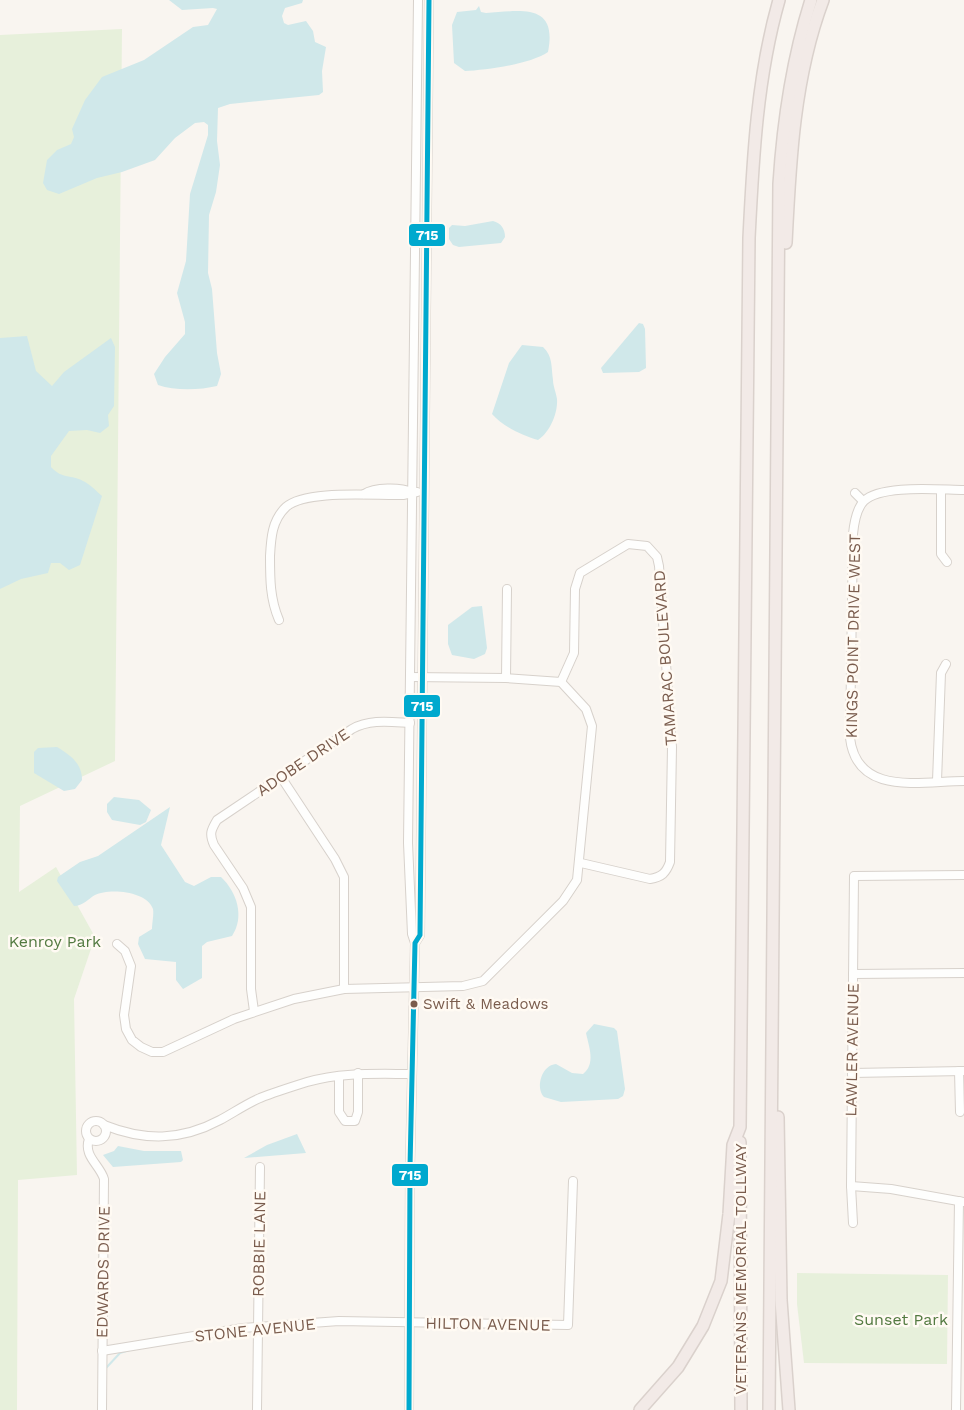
<svg xmlns="http://www.w3.org/2000/svg" width="964" height="1410" font-family="'Work Sans',sans-serif">
	<style>
		.green { fill: #e7f0db }
		.water { fill: #d0e8ea }
		.lines { fill: none; stroke-linecap: round; stroke-linejoin: round }
		.stream { stroke: #d0e8ea; stroke-width: 2 }
		.minor-casing { stroke: #d7d1cb; stroke-width: 10 }
		.highway-casing { stroke: #dad1cc; stroke-width: 14 }
		.minor { stroke: #fefefd; stroke-width: 8 }
		.highway { stroke: #f2eae7; stroke-width: 11 }
		.bus-1-casing { stroke: #fffaf3; stroke-width: 9 }
		.bus-1 { stroke: #00a9ce; stroke-width: 5 }
		.bus-dot { fill: #7a5c4d; stroke: #fffaf3; stroke-width: 2 }
		.labels { text-anchor: middle; dominant-baseline: central; stroke-width: 5; stroke-linejoin: round; paint-order: stroke }
		.bus-label { font-size: 15px; fill: #7a5c4d; stroke: #fffaf3; text-anchor: start }
		.street-label { font-size: 16px; fill: #7a5c4d; stroke: #fffaf3 }
		.park-label { font-size: 16px; fill: #537a41; stroke: #fffaf3 }
		.line-badge { stroke: #fffaf3; stroke-width: 2 }
		.badge-label { font-size: 14px; text-anchor: middle; font-weight: bold; fill: #fff }
	</style>
	<rect width="100%" height="100%" fill="#f9f5f0"/>
	<!-- green -->
	<g class="green">
		<polygon points="122,29 115,761 20,806 19,892 56,867 95,937 74,999 77,1175 18,1180 17,1410 0,1410 0,35"/>
		<polygon points="797,1273 948,1275 947,1364 804,1363 797,1304"/>
	</g>
	<!-- water -->
	<g class="water">
		<path d="M169 0H303L302 3 285 8 282 16 284 23 288 25 306 21 313 31 315 42 326 47 322 71 323 92 319 95 230 104 218 108 217 141 220 165 216 192 209 215 208 273 212 289 217 353 221 374 217 386C200 390 175 391 158 385L154 374 165 357 185 334V322L177 293 186 261 190 194 208 135V125L204 122 195 123 175 138 155 160 122 172 97 178 59 194 47 190 43 183 47 160 57 150 71 144 74 137 72 129 85 100 102 77 144 60 193 27 208 25 217 9 213 8 182 10Z"/>
		<path d="M479 6 481 12 486 13C520 11 558 2 548 52 531 64 486 70 465 71L454 63 452 25 457 12 476 10Z"/>
		<path d="M493 221C501 223 505 229 505 237L501 243 459 247 453 245 449 239V228L452 225 465 226Z"/>
		<polygon points="639,323 643,324 645,329 646,368 639,372 603,373 601,368"/>
		<path d="M27 336 36 371 52 386 64 372 111 338 115 347 114 406 108 415 109 426 100 433 87 430 69 431 51 456V467C63 480 71 474 83 481 90 484 96 491 102 496L80 565 69 570 60 563H51L48 573 21 579 0 589V338Z"/>
		<path d="M522 345 543 347C553 356 551 367 553 380 553 386 556 392 557 399 558 413 550 432 538 440 523 436 502 426 492 414L509 363Z"/>
		<polygon points="482,606 487,648 485,654 474,659 452,655 448,644 448,625 472,607"/>
		<path d="M57 747C70 755 82 763 82 780L75 789 64 791 34 773V752L38 748Z"/>
		<polygon points="114,797 139,800 151,810 146,822 140,825 112,820 107,812 107,804"/>
		<path d="M170 807 161 845 185 882 194 886 211 877H221C237 892 245 917 232 936L207 942 202 946V978L183 989 176 980V962L145 959 138 944 139 937 152 929C152 923 154 915 153 909 147 891 109 888 95 895 88 899 83 906 74 906L57 881 58 877 80 862 98 856Z"/>
		<path d="M594 1024 614 1028 617 1031 625 1089 623 1096 618 1099 561 1102 544 1097C535 1087 542 1065 556 1064L572 1073 583 1074C596 1064 589 1047 586 1033Z"/>
		<polygon points="297,1134 306,1153 244,1158 267,1145"/>
		<polygon points="118,1146 144,1151 181,1151 183,1160 181,1162 113,1167 103,1155 114,1151"/>
	</g>
	<g class="lines">
		<!-- stream -->
		<polyline class="stream" points="106,1368 120,1353 136,1348"/>
		<!-- minor casing -->
		<g class="minor-casing">
			<g id="minor">
				<polyline points="941,490 941,554 947,562"/>
				<path d="M964 490C941 490 881 484 864 501 857 508 854 524 853 534L850 738C857 797 921 781 964 781"/>
				<polyline points="855,493 863,501"/>
				<path d="M364 494C375 487 400 487 412 492"/>
				<path d="M279 620C270 599 270 579 270 556 271 538 272 520 286 507 306 489 376 496 403 495L417 492"/>
				<polyline points="506,678 507,589"/>
				<path d="M561 682 574 653 575 589 580 573 628 544 647 546 657 557 659 566 672 747 670 862C666 873 662 877 650 879L581 863"/>
				<polyline points="281,777 335,859 344,877 344,989"/>
				<polyline points="937,781 941,673 946,664"/>
				<polyline points="415,943 420,935 429,0"/>
				<polyline points="117,944 125,951 131,966 124,1015 126,1029 132,1040 141,1047 152,1052 163,1052 234,1019 294,999 344,989 463,986 483,981 563,901 577,880 592,726 586,709 561,682 506,678 410,677"/>
				<polyline points="853,974 964,973"/>
				<path d="M254 1011 251 989V907L243 888 214 845C209 834 211 830 217 820L352 729C370 719 390 722 410 723"/>
				<polyline points="959,1071 960,1112"/>
				<polyline points="852,1073 964,1071"/>
				<polyline points="339,1076 339,1112 345,1121 355,1121 358,1112 358,1073"/>
				<circle cx="96" cy="1131" r="10"/>
				<path d="M104 1125C144 1141 181 1141 220 1120 233 1113 246 1104 260 1098 275 1092 291 1087 307 1082 341 1072 376 1074 412 1074"/>
				<path d="M89 1139C83 1156 100 1165 104 1179L102 1410"/>
				<polyline points="851,1186 891,1189 964,1202"/>
				<polyline points="853,1223 851,1186 854,876 964,875"/>
				<polyline points="102,1351 243,1328 339,1321 568,1325 573,1181"/>
				<polyline points="257,1410 260,1167"/>
				<polyline points="409,1410 410,1167 415,943 412,934 408,843 418,0"/>
				<polyline points="956,1410 959,1201"/>
			</g>
		</g>
		<!-- highway casing -->
		<g class="highway-casing">
			<g id="highway">
				<path d="M786 243C790 161 794 77 823 0"/>
				<polyline points="778,1117 781,1300 789,1410"/>
				<polyline points="740,1142 741,1410"/>
				<path d="M640 1410 678 1367 703 1326 721 1281 729 1214 733 1145 740 1127 749 238C753 157 757 77 779 0"/>
				<path d="M769 1410 779 184C783 122 792 60 811 0"/>
			</g>
		</g>
		<!-- minor -->
		<use href="#minor" class="minor"/>
		<!-- highway -->
		<use href="#highway" class="highway"/>
		<!-- bus-1 casing -->
		<g class="bus-1-casing">
			<polyline id="bus-1" points="409,1410 410,1167 415,943 420,935 429,0"/>
		</g>
		<!-- bus-1 -->
		<use href="#bus-1" class="bus-1"/>
	</g>
	<!-- markers -->
	<circle class="bus-dot" cx="414" cy="1004" r="4.5"/>
	<g class="labels">
		<!-- bus labels -->
		<g class="bus-label">
			<text x="423" y="1004">Swift &amp; Meadows</text>
		</g>
		<!-- street labels -->
		<g class="street-label">
			<text transform="translate(853 636) rotate(-89)">KINGS POINT DRIVE WEST</text>
			<text transform="translate(665 658) rotate(-94)">TAMARAC BOULEVARD</text>
			<text transform="translate(303 762) rotate(-34)">ADOBE DRIVE</text>
			<text transform="translate(852 1050) rotate(-89)">LAWLER AVENUE</text>
			<text transform="translate(259 1244) rotate(-89)">ROBBIE LANE</text>
			<text transform="translate(740 1269) rotate(-90)">VETERANS MEMORIAL TOLLWAY</text>
			<text transform="translate(103 1272) rotate(-89)">EDWARDS DRIVE</text>
			<text transform="translate(488 1324) rotate(1)">HILTON AVENUE</text>
			<text transform="translate(255 1330) rotate(-6)">STONE AVENUE</text>
		</g>
		<!-- park labels -->
		<g class="park-label">
			<text x="55" y="941">Kenroy Park</text>
			<text x="901" y="1319">Sunset Park</text>
		</g>
	</g>
	<g class="line-badge">
		<rect x="408" y="223" width="38" height="24" rx="5" fill="#00a9ce"/>
		<rect x="403" y="694" width="38" height="24" rx="5" fill="#00a9ce"/>
		<rect x="391" y="1163" width="38" height="24" rx="5" fill="#00a9ce"/>
	</g>
	<g class="badge-label">
		<text x="427" y="240">715</text>
		<text x="422" y="711">715</text>
		<text x="410" y="1180">715</text>
	</g>
</svg>
